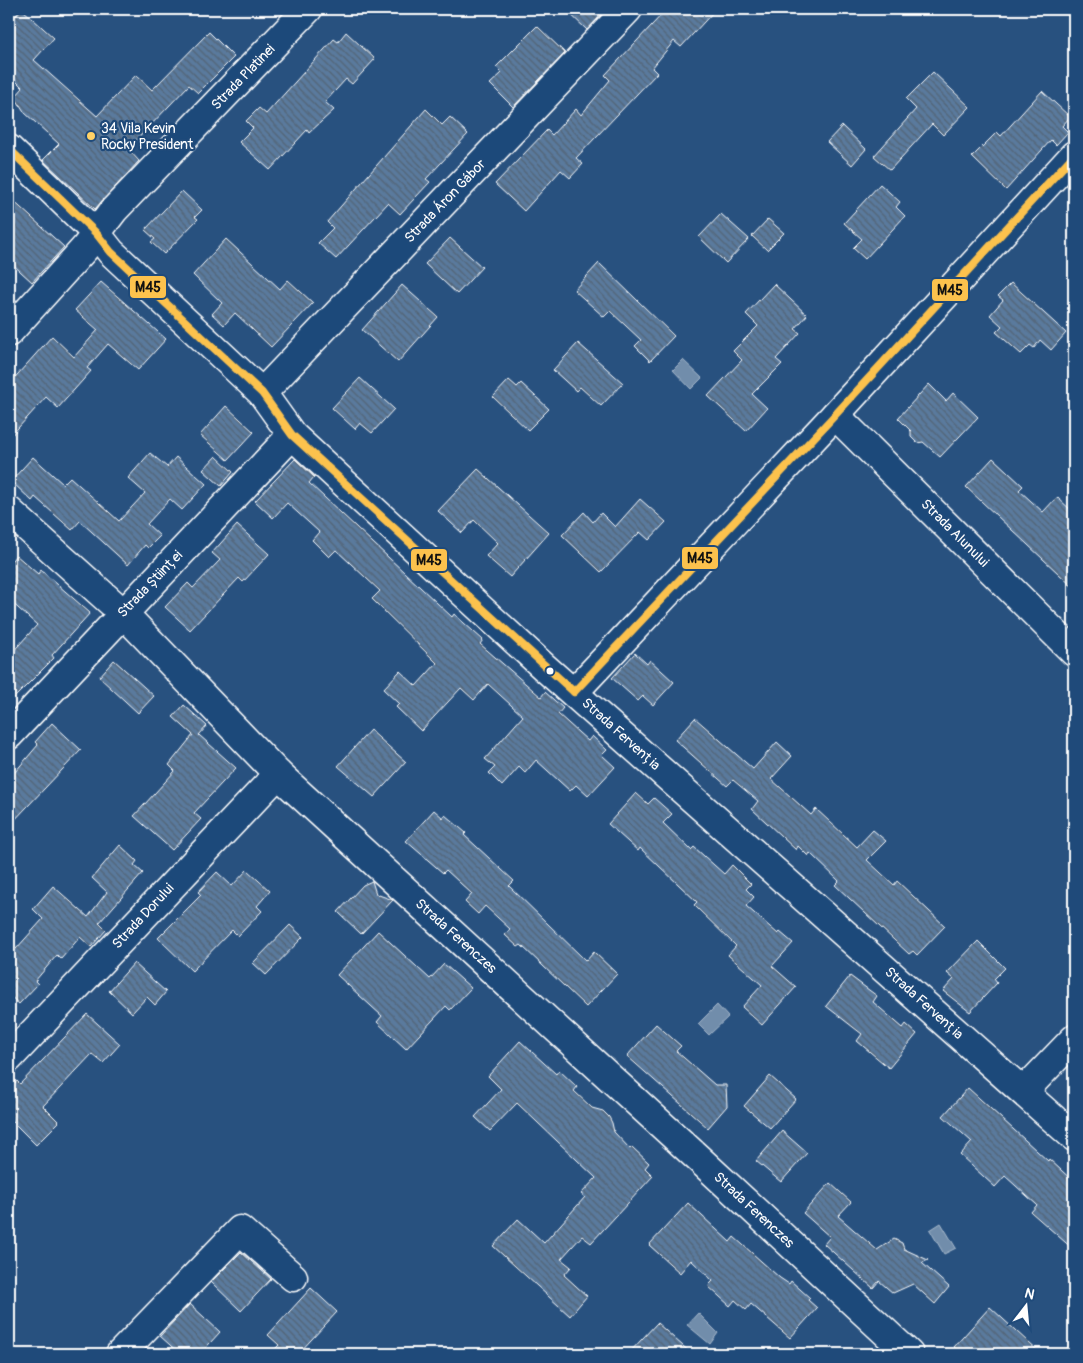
<svg xmlns="http://www.w3.org/2000/svg" width="1083" height="1363" font-family="Pangolin,sans-serif">
	<style>
		.water { fill: #718dab; stroke: #aabbcd }
		.building { fill: url(#building-back-hatch); stroke: #fff }
		.lines { fill: none; stroke-linecap: round; stroke-linejoin: round }
		.minor-casing { stroke: #fff; stroke-width: 31 }
		.minor { stroke: #1f4a7a; stroke-width: 28 }
		.bus-1-casing { stroke: #1f4a7a; stroke-width: 11 }
		.bus-1 { stroke: #fcc24d; stroke-width: 8 }
		.poi-dot { fill: #ffd166; stroke: #1f4a7a; stroke-width: 2 }
		.bus-dot { fill: #fff; stroke: #1f4a7a; stroke-width: 2 }
		.labels { text-anchor: middle; dominant-baseline: central; stroke-width: 4.5; stroke-linejoin: round; paint-order: stroke }
		.street-label { font-size: 14px; fill: #fff; stroke: #1f4a7a }
		.poi-label { font-size: 14px; fill: #fff; stroke: #1f4a7a; text-anchor: start }
		.line-badge { stroke: #1f4a7a; stroke-width: 2 }
		.pale-badge-label { font-size: 14px; text-anchor: middle; font-weight: bold; fill: #111 }
	</style>
	<defs>
		<pattern id="building-back-hatch" width="6" height="6" patternUnits="userSpaceOnUse" patternTransform="scale(1.25)"><rect width="6" height="6" fill="#5a7a9d"/><path d="M-1 5l2 2M0 0l6 6M5-1l2 2" fill="none" stroke="#536374"/></pattern>
	</defs>
	<rect width="100%" height="100%" fill="#28517f"/>
	<filter id="ink" filterUnits="userSpaceOnUse"><feTurbulence type="fractalNoise" baseFrequency=".02" numOctaves="2"/><feDisplacementMap in="SourceGraphic" scale="10" xChannelSelector="R" yChannelSelector="G"/><feConvolveMatrix kernelMatrix="1 2 1 2 8 2 1 2 1" color-interpolation-filters="sRGB"/></filter>
	<g filter="url(#ink)">
		<!-- water -->
		<g class="water">
			<polygon points="683,360 702,378 691,389 673,370"/>
			<polygon points="717,1005 728,1017 709,1035 698,1024"/>
			<polygon points="941,1223 956,1248 944,1254 930,1230"/>
			<polygon points="698,1313 718,1333 710,1344 687,1325"/>
		</g>
		<!-- building -->
		<g class="building">
			<polygon points="22,9 54,38 34,60 97,116 136,75 152,90 209,32 234,57 198,93 189,85 128,149 139,161 95,209 43,160 59,144 25,113 15,97 23,88 9,74 9,23"/>
			<polygon points="565,9 607,9 587,30"/>
			<polygon points="667,9 716,9 681,47 674,41 652,68 657,73 576,158 583,164 570,178 561,170 524,211 495,184 547,130 552,135 576,109 581,115 610,80 605,75"/>
			<polygon points="537,26 565,53 513,107 490,84 502,73 496,67"/>
			<polygon points="346,32 375,59 352,84 346,79 325,102 334,110 309,133 307,130 270,170 239,142 253,128 246,121 259,108 266,114 334,39 338,42"/>
			<polygon points="933,72 970,107 943,135 932,124 890,170 874,156 916,109 906,99"/>
			<polygon points="1042,91 1070,117 1062,126 1068,132 1056,145 1051,140 1006,190 972,157 997,132 1001,136"/>
			<polygon points="426,109 442,125 450,117 468,134 426,179 430,182 400,214 388,203 336,259 318,243 333,228 327,222"/>
			<polygon points="842,126 866,149 852,165 827,142"/>
			<polygon points="880,184 900,202 896,207 905,216 865,259 853,248 862,239 844,223"/>
			<polygon points="182,191 202,210 195,217 198,219 164,254 151,242 155,239 145,230"/>
			<polygon points="9,197 64,247 32,282 9,261"/>
			<polygon points="721,214 749,239 726,263 699,237"/>
			<polygon points="768,219 784,233 767,250 752,236"/>
			<polygon points="450,238 482,267 457,294 425,264"/>
			<polygon points="226,239 280,289 288,280 313,303 271,347 235,313 224,325 212,314 222,303 193,275"/>
			<polygon points="599,263 674,336 650,361 635,346 641,340 610,311 604,317 574,290"/>
			<polygon points="101,282 166,339 138,370 108,344 87,368 91,371 58,408 46,397 9,438 9,384 52,336 74,357 98,330 75,310"/>
			<polygon points="1011,283 1066,333 1051,350 1040,340 1034,348 1030,345 1021,354 996,332 1002,326 990,315 1003,300 998,296"/>
			<polygon points="774,284 807,315 795,329 800,333 776,359 782,364 752,394 767,408 746,431 708,396 742,360 733,351 758,326 746,314"/>
			<polygon points="402,285 438,317 398,362 362,330"/>
			<polygon points="578,343 623,383 601,406 580,387 576,391 553,370"/>
			<polygon points="360,378 394,409 372,433 360,423 355,429 332,408"/>
			<polygon points="509,380 517,387 521,383 549,409 528,430 493,397"/>
			<polygon points="929,384 946,401 953,393 978,417 940,457 923,442 917,443 911,437 911,431 898,418"/>
			<polygon points="226,406 254,432 228,460 200,435"/>
			<polygon points="150,453 167,467 176,457 206,484 182,510 170,499 147,524 160,536 148,548 145,545 128,565 80,521 72,530 35,497 32,501 11,481 33,457 63,484 70,477 119,521 145,493 128,478"/>
			<polygon points="216,456 233,472 221,486 203,470"/>
			<polygon points="993,458 1023,486 1019,490 1043,512 1057,497 1074,513 1074,588 966,487"/>
			<polygon points="295,459 314,477 309,483 452,617 454,614 483,640 480,644 541,697 545,692 563,708 558,714 588,741 592,736 607,750 602,755 615,767 588,796 576,785 570,791 536,760 525,773 519,767 502,786 489,773 495,767 485,759 523,716 488,684 474,700 461,688 421,731 396,707 399,704 383,689 400,671 416,686 437,663 372,599 380,591 336,550 329,557 312,540 319,532 287,503 273,518 255,501"/>
			<polygon points="478,469 549,533 510,577 486,556 498,543 474,520 462,533 438,511"/>
			<polygon points="640,499 666,522 649,540 640,532 601,572 562,535 584,512 593,522 601,513 615,527"/>
			<polygon points="237,525 269,554 243,582 239,578 190,630 165,607 188,583 193,588 220,560 212,553"/>
			<polygon points="16,555 38,574 41,570 90,613 52,655 54,658 9,703 9,656 37,625 9,600 9,564"/>
			<polygon points="635,653 647,664 650,660 674,682 653,705 643,696 638,701 612,678"/>
			<polygon points="114,660 154,696 138,713 99,677"/>
			<polygon points="184,705 207,726 199,735 236,768 194,813 201,819 172,850 134,816 175,771 169,765 193,735 173,717"/>
			<polygon points="695,718 753,769 777,742 792,756 771,779 811,815 816,809 857,847 873,830 886,841 867,860 894,885 897,881 945,926 917,955 913,951 909,954 835,885 839,881 810,853 808,856 798,846 796,850 752,809 758,801 733,780 727,786 675,740"/>
			<polygon points="52,723 81,750 9,826 9,779 38,745 35,742"/>
			<polygon points="370,730 406,762 374,797 338,766"/>
			<polygon points="636,793 648,804 654,798 672,814 663,823 691,850 694,847 724,874 732,865 751,884 746,889 754,897 746,906 778,934 780,932 793,943 772,966 796,987 762,1025 742,1007 762,985 728,955 736,946 694,905 697,902 640,848 638,851 608,824"/>
			<polygon points="434,810 443,818 445,815 466,833 464,835 514,881 509,886 586,961 594,952 617,974 586,1007 521,945 518,947 505,935 510,929 485,906 478,914 465,902 472,894 446,870 443,873 406,841"/>
			<polygon points="120,845 137,861 134,865 143,873 99,923 106,930 91,947 80,937 61,959 57,955 35,981 38,984 19,1004 9,995 9,943 16,949 43,919 33,909 53,886 88,917 107,892 92,878"/>
			<polygon points="247,870 270,891 257,906 262,911 238,936 232,930 192,971 158,938 201,895 198,892 217,872 232,886"/>
			<polygon points="372,881 376,894 393,900 361,934 338,912 363,885"/>
			<polygon points="290,925 303,937 266,975 253,963"/>
			<polygon points="378,931 430,979 444,964 471,988 450,1010 446,1006 406,1049 377,1022 382,1016 337,975"/>
			<polygon points="978,941 1005,968 994,979 997,983 970,1012 943,991 954,979 947,973"/>
			<polygon points="134,963 166,992 155,1005 147,997 132,1013 109,991"/>
			<polygon points="850,976 877,996 873,1002 903,1028 906,1024 917,1034 889,1068 857,1041 862,1034 826,1006"/>
			<polygon points="87,1014 120,1044 103,1063 92,1054 43,1106 59,1122 36,1145 9,1118 9,1089 17,1081 20,1084"/>
			<polygon points="656,1024 681,1046 676,1051 715,1085 726,1085 727,1106 708,1128 627,1056"/>
			<polygon points="520,1041 556,1074 559,1070 577,1087 574,1091 592,1108 603,1111 609,1117 612,1123 614,1132 630,1149 632,1147 649,1163 645,1168 653,1176 591,1243 582,1236 561,1259 571,1267 564,1275 587,1296 570,1316 493,1246 518,1219 544,1243 585,1197 581,1194 596,1178 517,1103 490,1131 475,1117 501,1089 488,1076"/>
			<polygon points="770,1076 796,1099 770,1128 744,1106"/>
			<polygon points="968,1088 1048,1161 1049,1159 1074,1182 1074,1250 1031,1212 1037,1205 1005,1176 995,1187 960,1155 972,1142 943,1116"/>
			<polygon points="782,1131 807,1153 781,1182 756,1161"/>
			<polygon points="830,1183 851,1202 838,1216 877,1250 894,1239 902,1243 904,1249 928,1260 922,1263 949,1287 935,1304 913,1284 893,1293 879,1281 873,1288 824,1244 830,1237 803,1213"/>
			<polygon points="688,1203 730,1242 734,1237 780,1278 789,1284 791,1281 810,1298 808,1300 817,1308 790,1338 751,1304 746,1310 735,1300 730,1306 708,1286 713,1281 691,1260 680,1273 649,1245"/>
			<polygon points="241,1252 271,1279 241,1311 211,1282"/>
			<polygon points="311,1288 337,1312 298,1354 270,1354 279,1345 268,1335"/>
			<polygon points="190,1304 220,1332 200,1354 180,1354 160,1336"/>
			<polygon points="990,1307 1041,1354 961,1354 954,1347"/>
			<polygon points="657,1323 692,1354 628,1354"/>
		</g>
		<g class="lines">
			<!-- minor casing -->
			<g class="minor-casing">
				<g id="minor">
					<polyline points="9,149 96,233 111,252 262,393 292,435 544,667 1074,1137"/>
					<polyline points="9,332 85,248 114,210 308,9"/>
					<polyline points="262,393 628,9"/>
					<polyline points="835,415 1074,652"/>
					<polyline points="9,511 122,612 278,774 699,1159 909,1354"/>
					<polyline points="574,692 835,415 1074,155"/>
					<polyline points="9,735 292,435"/>
					<polyline points="9,1058 278,774"/>
					<polyline points="1024,1091 1074,1039"/>
					<polyline points="120,1354 240,1230 293,1277"/>
				</g>
			</g>
			<!-- minor -->
			<use href="#minor" class="minor"/>
			<!-- bus-1 casing -->
			<g class="bus-1-casing">
				<g id="bus-1">
					<polyline points="9,149 96,233 111,252 262,393 292,435 574,692"/>
					<polyline points="574,692 835,415 1074,155"/>
				</g>
			</g>
			<!-- bus-1 -->
			<use href="#bus-1" class="bus-1"/>
		</g>
	</g>
	<!-- markers -->
	<circle class="poi-dot" cx="91" cy="136" r="5"/>
	<circle class="bus-dot" cx="550" cy="671" r="4.5"/>
	<g class="labels">
		<!-- street labels -->
		<g class="street-label">
			<text transform="translate(243 77) rotate(-46)">Strada Platinei</text>
			<text transform="translate(445 201) rotate(-46)">Strada Áron Gábor</text>
			<text transform="translate(955 533) rotate(45)">Strada Alunului</text>
			<text transform="translate(150 584) rotate(-46)">Strada Științei</text>
			<text transform="translate(621 734) rotate(42)">Strada Fervenția</text>
			<text transform="translate(143 916) rotate(-47)">Strada Dorului</text>
			<text transform="translate(456 936) rotate(42)">Strada Ferenczes</text>
			<text transform="translate(924 1003) rotate(42)">Strada Fervenția</text>
			<text transform="translate(754 1210) rotate(43)">Strada Ferenczes</text>
		</g>
		<!-- poi labels -->
		<g class="poi-label">
			<text x="101" y="128">34 Vila Kevin<tspan x="101" dy="16">Rocky President</tspan></text>
		</g>
	</g>
	<g class="line-badge">
		<rect x="129" y="275" width="38" height="24" rx="5" fill="#fcc24d"/>
		<rect x="931" y="278" width="38" height="24" rx="5" fill="#fcc24d"/>
		<rect x="681" y="546" width="38" height="24" rx="5" fill="#fcc24d"/>
		<rect x="410" y="548" width="38" height="24" rx="5" fill="#fcc24d"/>
	</g>
	<g class="pale-badge-label">
		<text x="148" y="292">M45</text>
		<text x="950" y="295">M45</text>
		<text x="700" y="563">M45</text>
		<text x="429" y="565">M45</text>
	</g>
	<!-- margin -->
	<rect width="1083" height="1363" fill="none" stroke="#1f4a7a" stroke-width="30"/>
	<rect x="15" y="15" width="1053" height="1333" fill="none" stroke="#fff" stroke-width="2" filter="url(#ink)"/>
	<!-- north arrow -->
	<g transform="translate(1026 1306) rotate(16)" stroke="#1f4a7a" stroke-width="4" paint-order="stroke">
	<path d="M0-4L9 19L0 12L-9 19Z" fill="#ffffff"/>
	<text y="-8" font-size="14" font-weight="bold" text-anchor="middle" fill="#ffffff">N</text>
	</g>
</svg>
